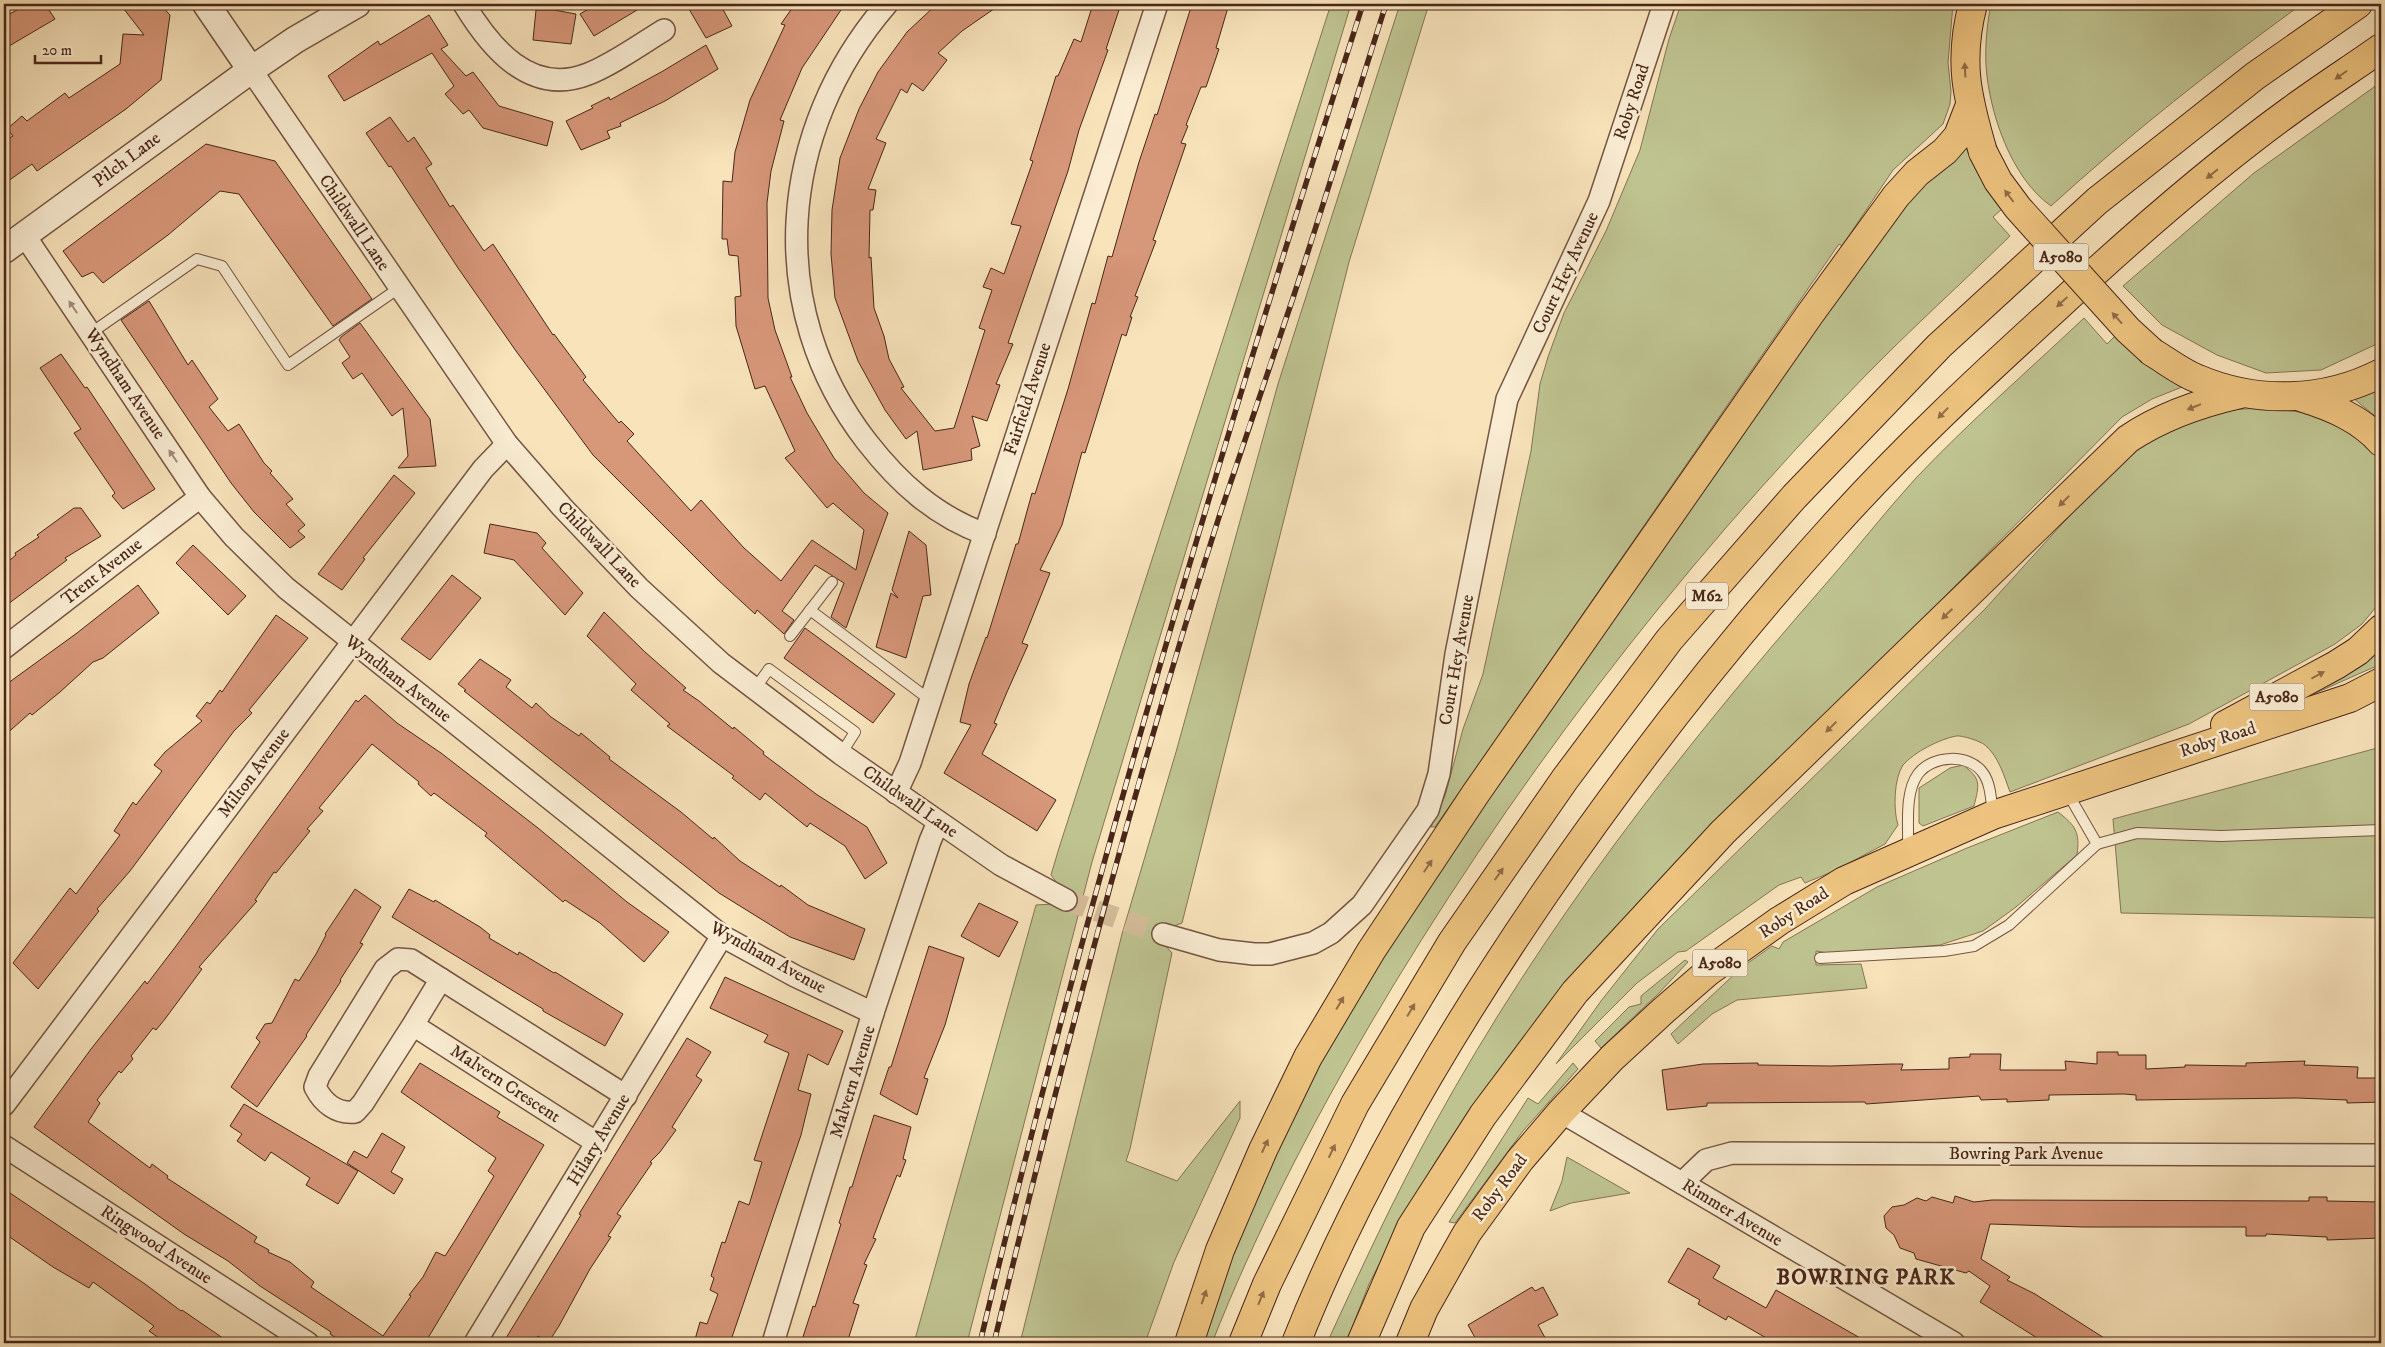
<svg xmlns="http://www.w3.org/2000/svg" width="2385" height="1347" font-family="'IM FELL DW Pica',serif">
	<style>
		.green { fill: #bec390; stroke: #847454 }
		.building { fill: #d79779; stroke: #492619 }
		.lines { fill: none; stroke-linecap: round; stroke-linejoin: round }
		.minor-tunnel { stroke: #d5bd9b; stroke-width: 21; stroke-dasharray: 21 11; stroke-linecap: butt }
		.service-casing { stroke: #755542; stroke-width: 12 }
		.minor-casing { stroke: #755542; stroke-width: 24 }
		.tertiary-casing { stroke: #755542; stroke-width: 29 }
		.primary-casing { stroke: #492619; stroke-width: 30 }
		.motorway-casing { stroke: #492619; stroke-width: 30 }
		.service { stroke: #faedd3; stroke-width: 10 }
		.minor { stroke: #faedd3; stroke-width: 21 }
		.tertiary { stroke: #faedd3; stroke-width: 26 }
		.primary { stroke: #ecc27e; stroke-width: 28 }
		.motorway { stroke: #ecc27e; stroke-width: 28 }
		.rail-casing { stroke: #492619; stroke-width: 5.5 }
		.rail { stroke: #faedd3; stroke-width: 4; stroke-dasharray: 11; stroke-linecap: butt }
		.primary-bridge-casing { stroke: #492619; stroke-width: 30; stroke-linecap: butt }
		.primary-bridge { stroke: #ecc27e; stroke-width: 28 }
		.oneway { fill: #926c46 }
		.oneway2 { fill: #a28a76 }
		.labels { text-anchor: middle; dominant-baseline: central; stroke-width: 5; stroke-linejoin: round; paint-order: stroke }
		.shield { fill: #faedd3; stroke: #7e6251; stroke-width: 1 }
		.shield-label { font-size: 16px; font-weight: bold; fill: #492619 }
		.street-label { font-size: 18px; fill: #492619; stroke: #faedd3 }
		.district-label { font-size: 22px; font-weight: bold; letter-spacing: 1px; fill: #492619; stroke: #faedd3 }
	</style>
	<rect width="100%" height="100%" fill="#f8e3bb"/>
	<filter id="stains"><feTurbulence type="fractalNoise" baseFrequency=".004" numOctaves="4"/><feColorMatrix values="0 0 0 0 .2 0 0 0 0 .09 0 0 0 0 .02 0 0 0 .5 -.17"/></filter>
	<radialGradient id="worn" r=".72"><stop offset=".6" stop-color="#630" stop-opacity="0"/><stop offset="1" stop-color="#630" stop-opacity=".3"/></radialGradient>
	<!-- green -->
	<g class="green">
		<polygon points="1331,4 1351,4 1092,862 967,1343 914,1343 1036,905 1054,904 1060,887 1051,875 1059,848"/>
		<polygon points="1400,4 1429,4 1349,262 1182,923 1166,929 1164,944 1172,953 1130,1149 1126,1161 1177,1181 1240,1101 1240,1118 1174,1262 1145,1343 1020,1343 1122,934 1176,752 1278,384"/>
		<polygon points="1681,4 1953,4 1948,63 1951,91 1950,104 1943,124 1893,170 1842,246 1839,244 1472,774 1435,827 1431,827 1445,796 1463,729 1483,674 1531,451 1540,384 1548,357 1564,313 1606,231 1640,150 1669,39"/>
		<path d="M1991 4H2302C2215 67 2130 134 2051 206 2011 178 1989 112 1986 65 1985 45 1987 24 1991 4Z"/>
		<polygon points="2381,82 2381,342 2321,370 2266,373 2217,355 2162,325 2123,286 2254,173"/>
		<path d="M1964 141C1972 167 1985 187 2002 209L1993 217 2010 236C1962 283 1912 328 1866 375 1674 572 1507 791 1368 1028 1309 1129 1255 1234 1212 1343H1202C1235 1243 1276 1141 1328 1048 1367 981 1410 916 1453 850L1910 192Z"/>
		<path d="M2084 318 2107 344 2115 336 2187 385 2152 399 2122 417 1811 732 1541 1017 1469 1110 1436 1161 1408 1208 1369 1284 1346 1343H1327C1361 1269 1395 1195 1435 1123 1542 928 1678 753 1824 586 1855 551 1884 513 1916 478 1969 422 2028 371 2084 318Z"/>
		<polygon points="2381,386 2381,421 2353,398"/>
		<path d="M2267 408C2320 414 2346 416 2381 460V601L2362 624 2335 644 2189 724 2010 792C2004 776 1999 757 1985 745 1980 741 1962 735 1956 736 1940 739 1914 752 1903 765 1894 778 1893 810 1898 825L1885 844 1834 871 1805 883 1801 877 1779 885 1686 951 1678 952 1637 983 1556 1064 1601 1001 1658 929 1985 609 2129 450 2181 420 2221 410Z"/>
		<polygon points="2381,638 2381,664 2309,696 2309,692"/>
		<polygon points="2381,747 2381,918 2121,913 2113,819"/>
		<path d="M1963 765C1982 779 1979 785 1974 806L1923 826 1919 823V788L1950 768Z"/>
		<path d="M2058 812C2076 826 2080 832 2077 855L2016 907 1983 931 1940 945 1834 954 1816 951V965L1861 964 1867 988 1737 1000 1712 1014 1678 1044 1671 1034 1741 968 1772 946 1779 949 1783 942 1877 887 1967 848Z"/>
		<polygon points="1685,960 1688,962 1659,993 1601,1048 1595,1041 1629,1007 1641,1004 1641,996"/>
		<polygon points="1573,1063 1578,1069 1523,1131 1455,1223 1449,1222 1528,1098 1538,1104"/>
		<polygon points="1567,1157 1630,1193 1571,1203 1550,1211 1562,1181"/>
	</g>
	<!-- building -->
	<g class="building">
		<polygon points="28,4 45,4 55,19 4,49 4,17"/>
		<polygon points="120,4 160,4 170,15 161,80 126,109 37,171 32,164 4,184 4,142 13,136 7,129 22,116 27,121 65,93 69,98 120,64 123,34 144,35"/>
		<polygon points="597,4 647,4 594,36 580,14"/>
		<polygon points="686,4 720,4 732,26 706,38"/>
		<polygon points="795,4 845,4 802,68 780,120 784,121 771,171 767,203 768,298 775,330 792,377 790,377 807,413 834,458 864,493 888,513 846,628 831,617 844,583 815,565 782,611 794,620 784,634 757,610 755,614 717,579 593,455 516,351 458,268 391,166 389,167 366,133 390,117 408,142 414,137 432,164 426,168 450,207 453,205 484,251 493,244 553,335 554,334 586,377 583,380 619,423 621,421 634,434 627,441 691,511 701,500 744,548 781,581 812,540 856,570 864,530 833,503 827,508 785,458 795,451 765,386 755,389 736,326 735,297 741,296 738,256 729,255 727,239 722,239 723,181 732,182 735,152 750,100 785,25 781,24"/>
		<polygon points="937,4 1001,4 962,31 938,53 947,60 923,91 912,83 907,93 901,89 876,139 886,143 868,189 876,190 873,210 870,210 869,258 871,257 874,308 884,336 889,359 904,387 901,388 935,431 954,428 985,330 979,328 992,290 983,287 991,268 1004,274 1021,226 1011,224 1033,161 1030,160 1056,76 1058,76 1074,39 1081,42 1093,4 1121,4 1106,49 1108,50 1079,130 1068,171 1008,343 1013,344 996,384 1000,385 987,421 972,416 980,446 971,449 972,460 923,470 917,431 906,439 885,410 858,361 835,298 831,254 832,210 840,158 859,109 878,72 907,32"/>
		<polygon points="1192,4 1229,4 1216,48 1219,49 1206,87 1201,87 1186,125 1188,126 1181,143 1186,144 1153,240 1156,241 1135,296 1138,297 1130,317 1132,317 1126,336 1122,334 1085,453 1082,452 1062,525 1040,570 1050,573 1022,643 1028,645 1007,692 994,723 997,724 982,754 1056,800 1037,831 944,773 971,725 960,722 969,684 986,637 987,638 1016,544 1018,544 1032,493 1035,494 1068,389 1092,303 1095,304 1108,256 1112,257 1139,162 1155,114 1157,115"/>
		<polygon points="536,10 554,10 576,14 571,44 533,40"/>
		<polygon points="429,15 448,45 441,49 466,76 473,72 499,106 553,122 547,146 483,128 469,110 463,114 445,94 454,86 432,53 344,101 328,76 378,41 380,45"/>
		<polygon points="706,45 718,69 665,101 620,123 621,126 607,131 610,138 581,150 566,121 593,108 591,106 609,97 610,100 663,71"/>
		<polygon points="206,144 275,161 372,299 333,326 239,194 220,191 168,235 103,283 93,272 82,277 63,251"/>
		<polygon points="149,301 188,365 192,360 218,399 209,407 228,431 239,424 264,463 272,471 270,473 293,499 286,504 305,525 298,531 305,537 290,548 254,512 231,483 121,320"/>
		<polygon points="360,323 430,419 436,466 398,468 408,456 403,408 392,416 362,373 353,379 342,363 350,357 339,340 341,337"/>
		<polygon points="61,354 85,388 87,387 155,489 123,509 112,496 115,493 74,433 81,429 40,368"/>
		<polygon points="394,475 415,493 363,558 365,559 342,590 318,574"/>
		<polygon points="74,508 81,508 101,536 65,558 67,560 4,607 4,565 16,555 15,553 39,537 37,535"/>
		<polygon points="490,524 537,533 546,543 542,548 583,593 565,615 514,560 484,553"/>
		<polygon points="909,531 926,545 931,595 923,596 906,658 876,647 891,593 898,598 892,590"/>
		<polygon points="193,545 246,596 228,615 176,563"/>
		<polygon points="452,575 481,598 430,660 401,639"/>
		<polygon points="138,585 159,613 103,658 93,662 60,692 32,715 30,713 4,736 4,686 77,633"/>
		<polygon points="604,612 645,652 686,688 683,690 699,701 733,729 734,727 764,752 763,754 816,794 867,827 887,863 865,879 845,846 810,823 807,827 765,793 760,800 732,778 734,776 667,726 670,724 631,690 636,684 587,636"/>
		<polygon points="276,615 308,638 249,710 252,713 234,731 130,871 97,909 99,911 38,989 13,963 70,888 76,894 120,835 114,831 133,802 136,805 162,771 154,765 165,752 202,721 196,716 207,702 210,704 220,690 222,692"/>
		<polygon points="805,628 895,694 873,723 784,658"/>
		<polygon points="480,659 511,680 506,687 532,708 536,703 551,717 579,736 581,733 610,757 609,759 681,812 713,839 714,837 740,861 780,887 781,885 808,905 865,929 854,960 790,937 719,893 464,691 466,690 458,684"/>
		<polygon points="365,695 397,723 441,753 538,828 627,902 669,932 644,962 600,923 565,900 563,902 485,836 487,833 434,793 431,796 418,784 419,782 372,744 319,808 323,811 307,829 310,831 276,873 274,872 255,900 257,901 199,967 202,969 165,1019 156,1030 153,1028 131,1056 133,1059 121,1073 119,1071 97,1100 100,1103 88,1122 150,1168 152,1164 168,1176 167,1178 257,1237 254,1242 269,1250 268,1252 290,1262 314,1282 311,1287 383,1336 411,1296 409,1295 423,1277 436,1252 445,1256 456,1239 494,1176 488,1171 496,1158 401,1092 420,1063 500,1112 497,1117 544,1145 425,1343 344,1343 330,1334 331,1332 260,1286 228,1261 184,1234 34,1127 91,1049 145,981 147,984 176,946 356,700 358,702"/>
		<polygon points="355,889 381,907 360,943 363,944 340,980 341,981 306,1035 307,1036 257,1107 231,1087 260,1042 256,1038 265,1024 272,1023 295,979 299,981 316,954 326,935 325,934"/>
		<polygon points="409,889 434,902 435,900 480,927 490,935 489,938 518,955 519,952 554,973 555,972 623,1014 605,1046 543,1011 543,1009 392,917"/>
		<polygon points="979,903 1018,922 999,957 961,936"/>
		<polygon points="929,946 964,958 945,1025 924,1078 928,1079 917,1115 880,1094 889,1067 891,1067"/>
		<polygon points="725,977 843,1031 828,1065 808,1054 798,1090 811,1094 801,1135 730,1343 694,1343 700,1322 707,1324 718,1294 710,1290 714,1278 711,1276 722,1242 725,1243 739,1201 749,1205 762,1162 754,1160 789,1053 764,1042 768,1035 710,1008"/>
		<polygon points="687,1038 711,1052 696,1076 702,1080 672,1127 676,1130 660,1152 650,1162 652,1163 617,1214 621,1216 608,1236 611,1237 590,1269 559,1326 548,1343 538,1336 533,1343 503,1343 581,1215 579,1214"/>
		<polygon points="2097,1052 2118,1052 2118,1055 2146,1055 2146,1069 2185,1067 2185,1065 2246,1066 2246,1063 2305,1061 2304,1065 2358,1067 2357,1078 2381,1078 2381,1102 2347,1103 2347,1100 2297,1098 2136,1100 2136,1095 2124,1094 2049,1095 2049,1100 2007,1102 2007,1099 1981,1100 1979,1096 1866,1104 1865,1102 1707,1103 1707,1106 1667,1110 1662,1070 1703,1064 1758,1063 1758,1065 1831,1066 1892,1064 1903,1064 1901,1070 1949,1069 1949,1058 1970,1057 1970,1054 2001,1054 2000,1070 2066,1070 2065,1061 2097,1064"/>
		<polygon points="244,1104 358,1171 338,1204 306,1185 310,1178 271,1152 265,1161 237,1141 242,1134 230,1126"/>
		<polygon points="874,1115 911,1127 903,1159 906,1160 900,1177 897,1175 873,1238 876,1239 864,1264 867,1265 853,1303 859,1305 847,1343 801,1343 813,1306 815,1307 841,1224 839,1223 850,1187 852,1187"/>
		<polygon points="382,1133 405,1147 391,1172 403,1179 394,1194 347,1163 354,1151 367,1158"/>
		<polygon points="4,1189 145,1284 181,1311 182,1310 230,1343 166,1343 149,1331 154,1326 93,1282 89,1288 53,1267 4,1233"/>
		<polygon points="1955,1196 1974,1202 1992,1200 2309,1201 2309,1197 2327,1197 2327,1201 2381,1202 2381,1238 2327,1240 2327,1237 2266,1234 2266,1236 2246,1236 2246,1227 2083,1227 1990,1224 1981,1259 2010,1277 2007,1280 2035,1294 2112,1343 2045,1343 1980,1302 1990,1286 1969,1271 1966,1273 1916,1259 1914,1253 1900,1248 1894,1235 1886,1228 1884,1216 1892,1207 1904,1205 1917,1198 1926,1201 1932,1197 1953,1203"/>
		<polygon points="1688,1248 1720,1266 1713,1278 1766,1308 1776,1290 1869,1343 1775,1343 1728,1316 1726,1320 1698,1304 1700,1300 1668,1282"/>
		<polygon points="1532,1287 1535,1291 1543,1287 1558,1315 1538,1325 1548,1343 1478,1343 1468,1325"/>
	</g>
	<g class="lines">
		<!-- minor-tunnel -->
		<polyline class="minor-tunnel" points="1066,900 1163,934"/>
		<!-- service casing -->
		<g class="service-casing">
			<g id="service">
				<polyline points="91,333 197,259 222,266 288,365 399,288"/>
				<polyline points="810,610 930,700"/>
				<polyline points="790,636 832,582"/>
				<polyline points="754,690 769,669 855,732 841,754"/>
				<polyline points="2067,792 2097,844 2137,833 2221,836 2381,830"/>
				<path d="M1908 849C1909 827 1904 793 1918 774 1932 755 1969 753 1983 773 1991 784 1991 801 1993 814"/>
				<polyline points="1820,958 1944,951 1974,946 2009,925 2097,844"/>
			</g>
		</g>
		<!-- minor casing -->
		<g class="minor-casing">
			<g id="minor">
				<path d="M464 4C490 47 530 97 588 74 612 65 641 44 664 30"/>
				<path d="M887 4C778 130 763 308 867 442 899 483 935 516 985 534"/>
				<polyline points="251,70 507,444 562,507 639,588 721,663 841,754 1001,865 1066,900"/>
				<polyline points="25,236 200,497 234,537 286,588 722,936 795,976 873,1013"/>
				<polyline points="4,648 200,497"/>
				<polyline points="896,793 910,763 1157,4"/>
				<polyline points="1163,934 1219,950 1254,954 1270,954 1313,943 1331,933 1362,905 1428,810 1439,774 1456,654 1507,399 1599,201 1664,4"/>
				<polyline points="441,979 626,1096"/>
				<path d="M413 1025 441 979 411 960 398 959 385 969 319 1076 315 1087C323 1103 337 1114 355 1112L363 1103 413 1025 597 1143"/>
				<polyline points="4,1105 483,469 507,444"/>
				<polyline points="1561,1112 1954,1343"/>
				<polyline points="4,1146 308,1343"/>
				<polyline points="1682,1183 1706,1160 1732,1153 2381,1155"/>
				<polyline points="475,1343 722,936"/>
				<polyline points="773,1343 873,1013 930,841 938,822"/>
			</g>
		</g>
		<!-- tertiary casing -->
		<g class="tertiary-casing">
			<g id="tertiary">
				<polyline points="206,4 251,70"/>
				<polyline points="4,250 251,70 295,40 357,4"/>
			</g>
		</g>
		<!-- primary casing -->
		<g class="primary-casing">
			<g id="primary">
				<path d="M1973 4C1958 61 1967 97 1983 152"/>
				<path d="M2152 352C2167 361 2182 373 2198 379 2257 404 2325 402 2381 373"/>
				<path d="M2303 398C2332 407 2361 419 2381 442"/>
				<polyline points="2225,725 2336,665 2358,651 2381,629"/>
				<polyline points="1410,1343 1424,1309 1467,1233 1520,1160 1561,1112 1612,1058 1664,1010 1709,971 1779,921 1844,881 1993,815 2350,698 2381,682"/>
			</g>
		</g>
		<!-- motorway casing -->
		<g class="motorway-casing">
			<g id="motorway">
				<polyline points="1189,1343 1220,1250 1263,1150 1308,1057 1371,951 1476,793 1810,314 1896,196 1917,173 1945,151 1958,136 1970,105"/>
				<polyline points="1243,1343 1267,1284 1355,1104 1452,942 1565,779 1669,640 1794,497 1939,346 2097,201 2255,76 2358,4"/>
				<path d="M1296 1343C1358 1186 1450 1032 1545 893 1633 765 1728 643 1832 528 1901 451 1977 380 2053 311 2128 241 2206 172 2290 111 2320 89 2351 69 2381 48"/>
				<path d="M1361 1343 1411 1227 1483 1115 1575 992 1723 832 2128 439C2162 416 2200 403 2240 394"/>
			</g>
		</g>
		<!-- service -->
		<use href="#service" class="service"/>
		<!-- minor -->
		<use href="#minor" class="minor"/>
		<!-- tertiary -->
		<use href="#tertiary" class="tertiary"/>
		<!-- primary -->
		<use href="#primary" class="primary"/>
		<!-- motorway -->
		<use href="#motorway" class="motorway"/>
		<!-- rail casing -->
		<g class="rail-casing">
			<g id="rail">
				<path d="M980 1343C1088 891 1221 446 1363 4"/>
				<path d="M994 1343C1060 1066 1132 789 1219 517 1243 444 1268 371 1293 298 1325 200 1355 102 1386 4"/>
			</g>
		</g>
		<!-- rail -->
		<use href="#rail" class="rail"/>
		<!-- primary-bridge casing -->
		<g class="primary-bridge-casing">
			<polyline id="primary-bridge" points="1983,152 1998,181 2018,208 2128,330 2152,352"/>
		</g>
		<!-- primary-bridge -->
		<use href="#primary-bridge" class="primary-bridge"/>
	</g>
	<!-- one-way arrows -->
	<defs><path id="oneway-solid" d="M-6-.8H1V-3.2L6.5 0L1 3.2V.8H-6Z" transform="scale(1.25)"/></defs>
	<g class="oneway">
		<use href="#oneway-solid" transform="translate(1965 70) rotate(-93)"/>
		<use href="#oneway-solid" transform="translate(2341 75) rotate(145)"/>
		<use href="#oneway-solid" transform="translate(2212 174) rotate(141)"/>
		<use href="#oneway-solid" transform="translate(2009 196) rotate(-127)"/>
		<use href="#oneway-solid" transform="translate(2062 302) rotate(137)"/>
		<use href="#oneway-solid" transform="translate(2117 318) rotate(-132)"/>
		<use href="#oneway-solid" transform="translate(2194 407) rotate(158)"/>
		<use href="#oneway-solid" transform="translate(1943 413) rotate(134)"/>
		<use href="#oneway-solid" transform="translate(2064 501) rotate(135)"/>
		<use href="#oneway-solid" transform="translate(1947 614) rotate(136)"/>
		<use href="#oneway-solid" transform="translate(2318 675) rotate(-28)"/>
		<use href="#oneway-solid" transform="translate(1831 727) rotate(136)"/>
		<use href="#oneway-solid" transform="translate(1428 866) rotate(-56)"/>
		<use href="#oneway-solid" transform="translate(1499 874) rotate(-55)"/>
		<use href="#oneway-solid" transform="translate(1340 1003) rotate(-59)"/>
		<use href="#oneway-solid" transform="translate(1411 1010) rotate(-59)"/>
		<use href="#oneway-solid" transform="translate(1265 1146) rotate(-65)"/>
		<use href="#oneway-solid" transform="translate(1332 1151) rotate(-64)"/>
		<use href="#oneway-solid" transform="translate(1204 1297) rotate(-71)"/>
		<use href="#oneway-solid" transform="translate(1261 1298) rotate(-68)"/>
	</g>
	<g class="oneway2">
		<use href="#oneway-solid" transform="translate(73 307) rotate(-124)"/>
		<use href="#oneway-solid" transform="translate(173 456) rotate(-124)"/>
	</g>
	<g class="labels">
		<!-- shield labels -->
		<g class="shield">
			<rect x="2033.5" y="243.5" width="55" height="27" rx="4"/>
			<rect x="1686" y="582.5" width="42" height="27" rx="4"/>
			<rect x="2249.5" y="683.5" width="55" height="27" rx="4"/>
			<rect x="1692.5" y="949.5" width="55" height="27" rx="4"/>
		</g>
		<g class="shield-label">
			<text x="2061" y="257">A5080</text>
			<text x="1707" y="596">M62</text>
			<text x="2277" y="697">A5080</text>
			<text x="1720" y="963">A5080</text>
		</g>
		<!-- street labels -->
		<g class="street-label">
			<text transform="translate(1632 102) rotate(-72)">Roby Road</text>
			<text transform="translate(127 160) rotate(-37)">Pilch Lane</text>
			<text transform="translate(354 223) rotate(56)">Childwall Lane</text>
			<text transform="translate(1566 273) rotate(-65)">Court Hey Avenue</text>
			<text transform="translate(125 384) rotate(56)">Wyndham Avenue</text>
			<text transform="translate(1028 399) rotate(-72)">Fairfield Avenue</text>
			<text transform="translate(599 545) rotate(46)">Childwall Lane</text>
			<text transform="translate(102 572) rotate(-38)">Trent Avenue</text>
			<text transform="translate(1457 660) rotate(-80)">Court Hey Avenue</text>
			<text transform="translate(398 679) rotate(38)">Wyndham Avenue</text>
			<text transform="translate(2218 740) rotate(-18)">Roby Road</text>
			<text transform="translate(254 773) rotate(-53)">Milton Avenue</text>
			<text transform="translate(910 802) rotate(35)">Childwall Lane</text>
			<text transform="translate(1794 913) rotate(-33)">Roby Road</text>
			<text transform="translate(768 958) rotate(29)">Wyndham Avenue</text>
			<text transform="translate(853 1082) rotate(-73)">Malvern Avenue</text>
			<text transform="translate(505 1084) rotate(33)">Malvern Crescent</text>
			<text transform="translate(599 1140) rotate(-59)">Hilary Avenue</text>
			<text x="2026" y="1154">Bowring Park Avenue</text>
			<text transform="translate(1500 1188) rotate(-53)">Roby Road</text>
			<text transform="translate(1732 1213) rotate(31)">Rimmer Avenue</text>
			<text transform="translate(156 1245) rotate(33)">Ringwood Avenue</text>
		</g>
		<!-- district labels -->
		<g class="district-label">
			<text x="1866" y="1277">BOWRING PARK</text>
		</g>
	</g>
	<!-- margin -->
	<rect width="2385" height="1347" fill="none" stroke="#f8e3bb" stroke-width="20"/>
	<rect x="5" y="5" width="2375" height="1337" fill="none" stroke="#492619" stroke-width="2.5"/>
	<rect x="10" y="10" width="2365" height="1327" fill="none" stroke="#492619"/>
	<!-- scale -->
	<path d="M35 55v8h66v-8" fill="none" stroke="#492619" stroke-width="2.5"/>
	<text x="42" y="55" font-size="15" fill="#492619" stroke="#faedd3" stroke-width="4" paint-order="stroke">20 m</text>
	<rect width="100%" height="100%" filter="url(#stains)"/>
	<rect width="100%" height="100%" fill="url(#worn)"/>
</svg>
